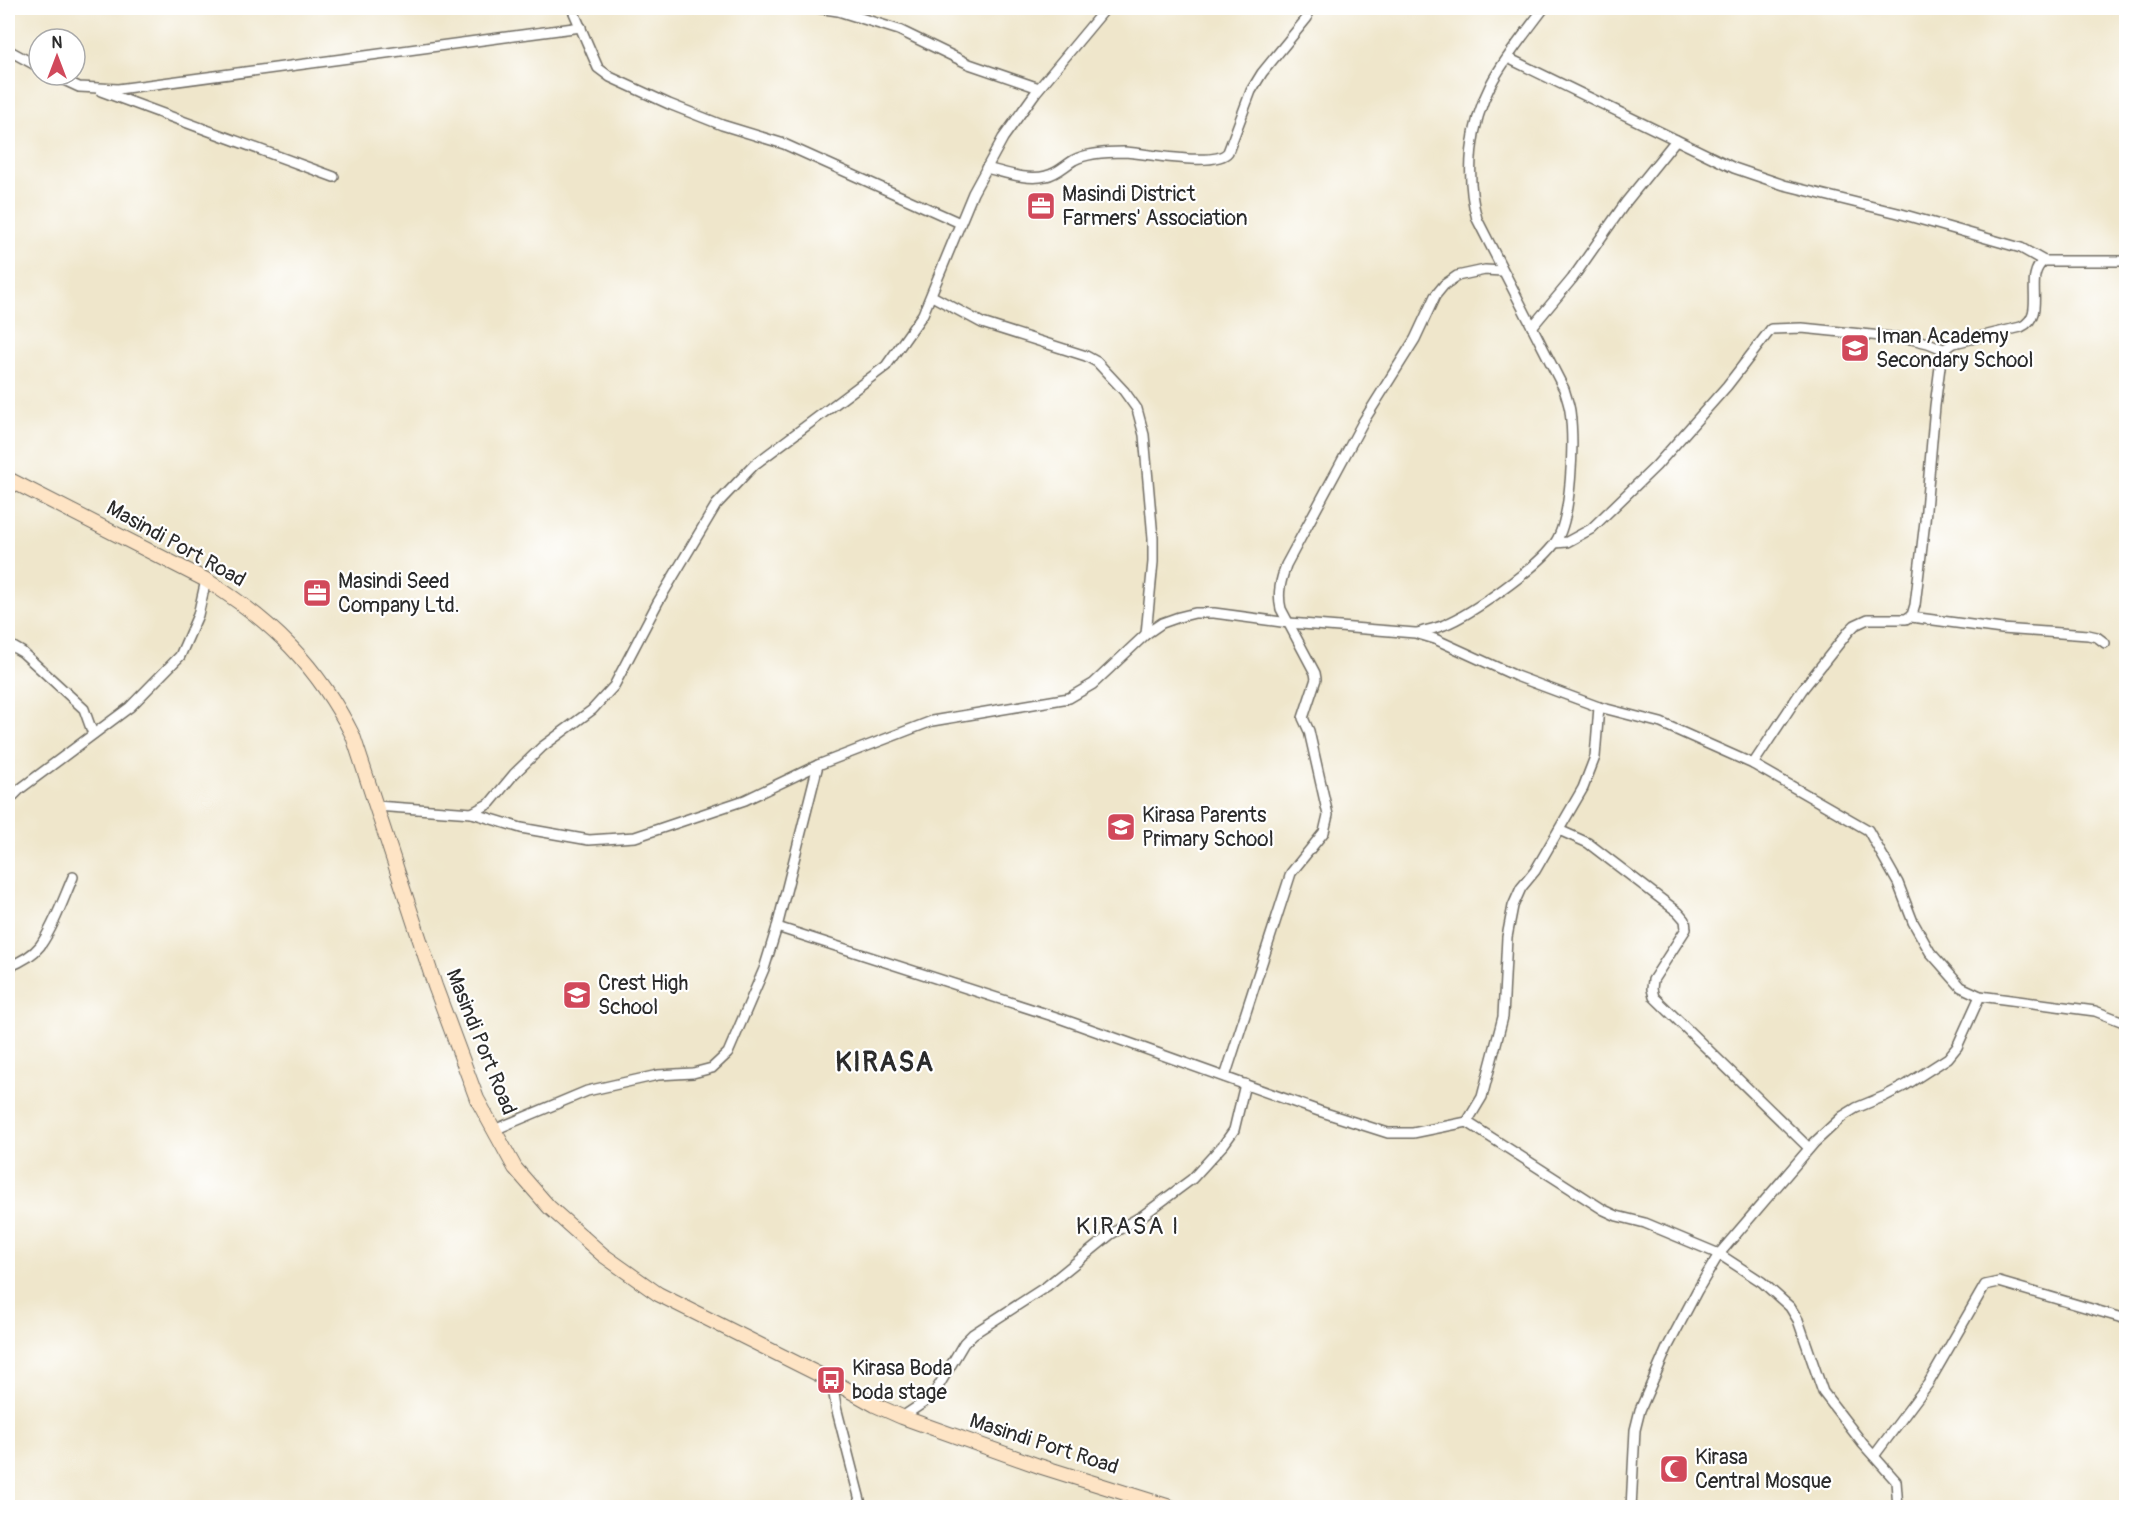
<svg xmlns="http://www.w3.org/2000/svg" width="2134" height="1515" font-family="Pangolin,sans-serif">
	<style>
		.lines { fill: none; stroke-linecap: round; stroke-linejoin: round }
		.street-casing { stroke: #706c63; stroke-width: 12 }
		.secondary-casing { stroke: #706c63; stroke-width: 16 }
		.street { stroke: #fff; stroke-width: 9 }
		.secondary { stroke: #fee4c5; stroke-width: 14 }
		.labels { text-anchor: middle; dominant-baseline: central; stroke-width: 4.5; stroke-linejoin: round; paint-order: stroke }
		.poi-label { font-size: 21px; fill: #2b2b2b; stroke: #fff; text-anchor: start }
		.street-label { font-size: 21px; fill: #2b2b2b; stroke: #fff }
		.quarter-label { font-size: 24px; letter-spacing: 1.5px; fill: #2b2b2b; stroke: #fff }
		.district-label { font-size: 27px; font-weight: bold; letter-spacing: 1.5px; fill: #2b2b2b; stroke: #fff }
	</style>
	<rect width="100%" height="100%" fill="#fff"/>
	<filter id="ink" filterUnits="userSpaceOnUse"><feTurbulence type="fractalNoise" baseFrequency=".0167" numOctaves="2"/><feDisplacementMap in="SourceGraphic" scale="12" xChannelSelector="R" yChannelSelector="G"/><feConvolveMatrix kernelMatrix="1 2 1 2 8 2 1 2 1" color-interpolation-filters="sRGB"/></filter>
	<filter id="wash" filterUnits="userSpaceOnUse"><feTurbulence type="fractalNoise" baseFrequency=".008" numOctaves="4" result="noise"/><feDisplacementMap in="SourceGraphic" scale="24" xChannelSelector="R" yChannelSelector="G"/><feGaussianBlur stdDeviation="1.35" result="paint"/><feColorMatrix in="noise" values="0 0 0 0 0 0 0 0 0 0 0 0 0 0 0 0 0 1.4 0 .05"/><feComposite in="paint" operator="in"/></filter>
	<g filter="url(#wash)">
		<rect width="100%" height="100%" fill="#efe6cb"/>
	</g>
	<g filter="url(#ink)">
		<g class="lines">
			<!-- street casing -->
			<g class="street-casing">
				<g id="street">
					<polyline points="572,8 598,68 610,77 669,104 722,125 784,144 960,223"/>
					<polyline points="818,8 838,11 899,30 969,64 1039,88"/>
					<polyline points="8,50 39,67"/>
					<polyline points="1508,58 1734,168 1784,185 1898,213 2021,248 2044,261"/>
					<polyline points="53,75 79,87 118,89 581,27"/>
					<polyline points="101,91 334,177"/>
					<path d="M986 168C1004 172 1027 181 1046 176 1057 174 1064 166 1074 160 1087 153 1109 152 1124 152 1146 153 1216 168 1228 152L1251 91 1262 73 1307 18"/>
					<polyline points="932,296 982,323 1086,356 1097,362 1124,391 1137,409 1144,435 1153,538 1153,562 1146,634"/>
					<polyline points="1532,327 1572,279 1626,202 1676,140"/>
					<polyline points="1555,543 1567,542 1591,529 1656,466 1727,386 1771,329 1802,328 1911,339 1928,343 1943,349"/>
					<polyline points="1911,617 2002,629 2088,635 2097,637 2105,643"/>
					<path d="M1417 633C1426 630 1435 629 1444 625 1472 614 1538 567 1555 543 1572 518 1574 442 1570 411 1569 404 1566 396 1564 389L1477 219C1465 175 1470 125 1491 84 1504 59 1527 31 1544 8"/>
					<polyline points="8,644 22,652 84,709 93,734"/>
					<path d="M1753 764 1802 690 1849 631 1855 625 1868 619H1906L1912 615 1915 605 1925 521 1935 406 1942 351 1954 343 2021 327C2048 315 2022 276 2044 261H2126"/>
					<polyline points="8,801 20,789 130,707 180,656 198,615 206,580"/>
					<polyline points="376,806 472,813 521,828 589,840 635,837 745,800 818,765 932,721 1069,698 1093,684 1146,634 1162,623 1179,617 1195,613 1214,613 1289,623 1415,633 1435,639 1516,676 1599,707 1661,723 1753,764 1868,830 1898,883 1913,922 1930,952 1961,987 1980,996 2095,1011 2126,1023"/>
					<polyline points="472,813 490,803 514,774 542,747 592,710 614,686 658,602 716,505 754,465 886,366 923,314 973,193 1003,138 1036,92 1106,8"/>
					<polyline points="1559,830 1588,843 1678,912 1685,920 1686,929 1653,980 1652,989 1654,997 1809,1148"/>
					<polyline points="777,927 1062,1019 1319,1111 1388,1133 1413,1133 1467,1122 1482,1097 1503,1017 1507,937 1513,906 1521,888 1535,871 1583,788 1595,757 1599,707"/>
					<path d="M8 967C18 963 33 955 40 946 54 926 63 900 73 877"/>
					<path d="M1225 1077 1291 873 1324 832 1328 815 1309 731 1303 718 1316 679 1315 673 1281 609C1277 593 1281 580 1286 565L1363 422 1415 339 1435 296 1444 285 1457 276 1485 270 1502 271"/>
					<polyline points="1467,1122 1604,1210 1617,1216 1645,1223 1719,1254 1762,1282 1790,1307 1798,1320 1823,1392 1863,1444 1896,1481 1898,1508"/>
					<polyline points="494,1130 587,1091 658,1075 693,1073 712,1068 728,1053 764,969 777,927 818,765"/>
					<polyline points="832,1381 836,1407 862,1508"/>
					<polyline points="902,1417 932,1397 964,1343 973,1334 1047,1286 1111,1234 1142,1216 1192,1179 1224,1144 1234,1130 1245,1084"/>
					<polyline points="1874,1456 1928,1384 1985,1285 1999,1282 2126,1319"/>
					<polyline points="1631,1508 1635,1430 1640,1410 1667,1348 1697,1291 1719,1254 1814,1143 1843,1116 1856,1108 1885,1096 1906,1085 1948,1058 1957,1047 1980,996"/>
				</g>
			</g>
			<!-- secondary casing -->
			<g class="secondary-casing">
				<path id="secondary" d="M8 479 206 580C272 621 318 666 353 736L435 986 477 1099 515 1168 549 1207 603 1255 658 1294 832 1381 875 1405 902 1417 1039 1466 1173 1508"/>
			</g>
			<!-- street -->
			<use href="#street" class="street"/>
			<!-- secondary -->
			<use href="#secondary" class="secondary"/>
		</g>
	</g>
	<!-- icons -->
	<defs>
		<g id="office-square" transform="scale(1.5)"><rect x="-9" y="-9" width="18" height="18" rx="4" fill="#d1495b" stroke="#fff"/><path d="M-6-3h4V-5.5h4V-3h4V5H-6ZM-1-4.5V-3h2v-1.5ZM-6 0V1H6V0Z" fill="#fff"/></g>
		<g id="school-square" transform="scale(1.5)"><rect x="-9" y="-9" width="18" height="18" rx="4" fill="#d1495b" stroke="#fff"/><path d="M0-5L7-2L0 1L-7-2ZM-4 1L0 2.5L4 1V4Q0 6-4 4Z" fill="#fff"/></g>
		<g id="bus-square" transform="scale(1.5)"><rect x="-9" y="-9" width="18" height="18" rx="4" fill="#d1495b" stroke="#fff"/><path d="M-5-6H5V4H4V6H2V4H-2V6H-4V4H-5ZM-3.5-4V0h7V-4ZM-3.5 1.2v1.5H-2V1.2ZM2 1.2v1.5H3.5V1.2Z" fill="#fff"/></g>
		<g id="mosque-square" transform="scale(1.5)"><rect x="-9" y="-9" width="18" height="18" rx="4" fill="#d1495b" stroke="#fff"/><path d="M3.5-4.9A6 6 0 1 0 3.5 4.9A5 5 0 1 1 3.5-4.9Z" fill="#fff"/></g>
	</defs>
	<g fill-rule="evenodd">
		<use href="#office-square" x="1041" y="206"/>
		<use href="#school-square" x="1855" y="348"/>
		<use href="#office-square" x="317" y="593"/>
		<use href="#school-square" x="1121" y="827"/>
		<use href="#school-square" x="577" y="995"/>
		<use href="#bus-square" x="831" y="1380"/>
		<use href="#mosque-square" x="1674" y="1469"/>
	</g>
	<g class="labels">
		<!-- poi labels -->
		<g class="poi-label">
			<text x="1062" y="194">Masindi District<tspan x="1062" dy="24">Farmers' Association</tspan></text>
			<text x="1876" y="336">Iman Academy<tspan x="1876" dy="24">Secondary School</tspan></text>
			<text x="338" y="581">Masindi Seed<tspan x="338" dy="24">Company Ltd.</tspan></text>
			<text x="1142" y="815">Kirasa Parents<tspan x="1142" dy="24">Primary School</tspan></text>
			<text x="598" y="983">Crest High<tspan x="598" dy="24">School</tspan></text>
			<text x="852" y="1368">Kirasa Boda<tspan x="852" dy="24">boda stage</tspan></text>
			<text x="1695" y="1457">Kirasa<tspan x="1695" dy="24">Central Mosque</tspan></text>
		</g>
		<!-- street labels -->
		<g class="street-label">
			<text transform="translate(176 544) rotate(29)">Masindi Port Road</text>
			<text transform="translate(481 1042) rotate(68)">Masindi Port Road</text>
			<text transform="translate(1044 1444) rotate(18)">Masindi Port Road</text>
		</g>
		<!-- quarter labels -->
		<g class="quarter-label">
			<text x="1128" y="1226">KIRASA I</text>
		</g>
		<!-- district labels -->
		<g class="district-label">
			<text x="885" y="1062">KIRASA</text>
		</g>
	</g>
	<!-- margin -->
	<rect width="2134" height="1515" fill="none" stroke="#fff" stroke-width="30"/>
	<!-- north arrow -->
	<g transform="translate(57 57)"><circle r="28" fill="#ffffff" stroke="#aaaaaa" stroke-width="1.5"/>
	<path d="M0-4.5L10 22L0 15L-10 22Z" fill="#d1495b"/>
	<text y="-9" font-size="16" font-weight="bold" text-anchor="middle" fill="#2b2b2b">N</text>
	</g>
</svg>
